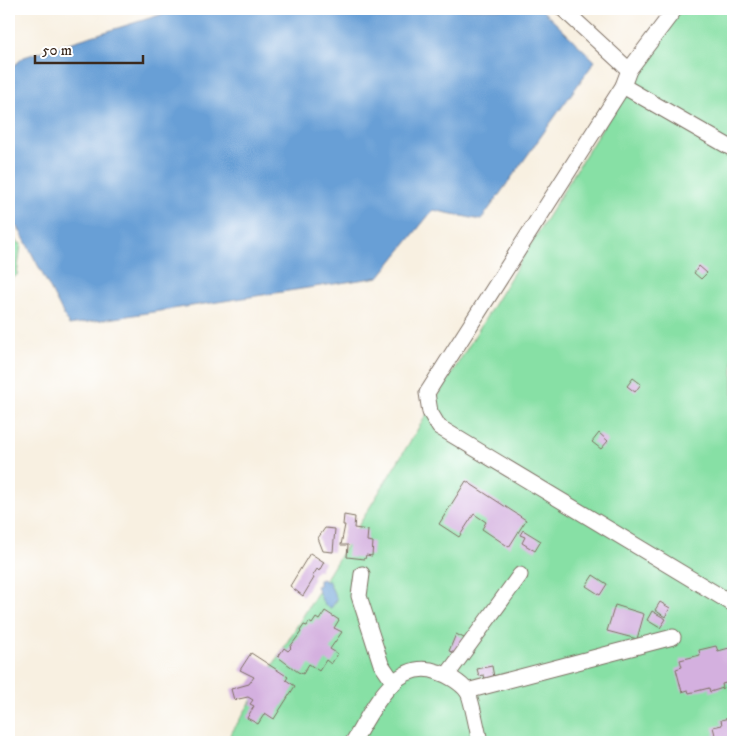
<svg xmlns="http://www.w3.org/2000/svg" width="742" height="751" font-family="'IM FELL DW Pica',serif">
	<style>
		.green { fill: #87e0a5; stroke: #618562 }
		.water { fill: #689fd6; stroke: #52647a }
		.building { fill: #d4b0df }
		.lines { fill: none; stroke-linecap: round; stroke-linejoin: round }
		.minor-casing { stroke: #7d6f62; stroke-width: 17 }
		.minor { stroke: #fff; stroke-width: 15 }
	</style>
	<rect width="100%" height="100%" fill="#fff"/>
	<filter id="ink" filterUnits="userSpaceOnUse"><feTurbulence type="fractalNoise" baseFrequency=".02" numOctaves="2"/><feDisplacementMap in="SourceGraphic" scale="10" xChannelSelector="R" yChannelSelector="G"/><feConvolveMatrix kernelMatrix="1 2 1 2 8 2 1 2 1" color-interpolation-filters="sRGB"/></filter>
	<filter id="wash" filterUnits="userSpaceOnUse"><feTurbulence type="fractalNoise" baseFrequency=".0096" numOctaves="4" result="noise"/><feDisplacementMap in="SourceGraphic" scale="20" xChannelSelector="R" yChannelSelector="G"/><feGaussianBlur stdDeviation="1.12" result="paint"/><feColorMatrix in="noise" values="0 0 0 0 0 0 0 0 0 0 0 0 0 0 0 0 0 1.4 0 .05"/><feComposite in="paint" operator="in"/></filter>
	<g filter="url(#wash)">
		<rect width="100%" height="100%" fill="#f8f0e1"/>
		<!-- green -->
		<g class="green">
			<polygon points="675,9 733,9 733,742 226,742"/>
			<polygon points="9,237 21,244 17,275 9,282"/>
		</g>
		<!-- water -->
		<g class="water">
			<polygon points="179,9 541,9 595,61 481,220 433,210 379,277 69,325 18,227 9,225 9,70 24,57"/>
			<polygon points="323,579 326,582 328,580 337,600 331,608 324,605 316,586 319,585 319,580"/>
		</g>
		<g id="blocks">
			<!-- building -->
			<g class="building">
				<polygon points="699,266 707,273 701,279 694,273"/>
				<polygon points="633,378 641,384 635,392 627,386"/>
				<polygon points="599,433 608,441 601,449 592,442"/>
				<polygon points="466,481 526,520 509,547 482,529 486,522 474,514 459,537 439,524"/>
				<polygon points="344,515 355,517 354,528 368,530 367,541 373,542 372,556 366,555 365,559 347,557 348,545 341,545 345,525 343,525"/>
				<polygon points="325,528 335,529 333,552 323,551 318,538"/>
				<polygon points="523,530 541,541 535,551 522,543 525,537 520,535"/>
				<polygon points="310,553 324,562 319,571 317,569 312,577 314,578 303,596 290,586"/>
				<polygon points="593,575 607,584 600,595 586,586"/>
				<polygon points="660,602 670,608 665,617 655,610"/>
				<polygon points="615,605 644,614 637,639 607,631"/>
				<polygon points="325,611 339,620 334,628 342,632 330,649 338,654 331,664 326,660 319,671 309,664 303,674 298,672 278,657 284,648 288,651 291,648 290,647 301,632 300,631 304,625 307,626 309,622 312,624 316,618 319,620"/>
				<polygon points="652,611 666,619 660,628 647,620"/>
				<polygon points="456,634 466,639 459,654 449,651"/>
				<polygon points="716,646 718,651 733,647 733,681 722,684 723,688 710,692 709,688 689,693 688,690 682,692 676,669 682,667 680,660 700,655 699,650"/>
				<polygon points="251,653 288,677 286,680 295,686 274,719 265,713 258,724 247,718 254,706 250,704 253,700 248,697 234,700 231,689 249,684 254,677 240,670"/>
				<polygon points="492,666 494,677 485,680 484,675 479,676 477,669"/>
				<polygon points="733,717 733,742 701,742 701,739 715,735 713,727 722,725 721,720"/>
			</g>
		</g>
	</g>
	<g filter="url(#ink)">
		<use href="#blocks" fill-opacity="0" stroke="#7d6f62" stroke-width="1"/>
		<g class="lines">
			<!-- minor casing -->
			<g class="minor-casing">
				<g id="minor">
					<polyline points="563,9 629,70"/>
					<polyline points="675,9 629,70 623,86 427,393 430,412 439,427 733,604"/>
					<polyline points="623,86 733,149"/>
					<polyline points="362,574 359,596 381,664 394,683"/>
					<polyline points="447,675 520,575"/>
					<polyline points="467,691 673,637"/>
					<path d="M353 742C371 713 395 656 438 672 448 675 461 683 467 691 471 696 478 733 480 742"/>
				</g>
			</g>
			<!-- minor -->
			<use href="#minor" class="minor"/>
		</g>
	</g>
	<!-- margin -->
	<rect width="742" height="751" fill="none" stroke="#fff" stroke-width="30"/>
	<!-- scale -->
	<path d="M35 55v8h108v-8" fill="none" stroke="#3b2a1e" stroke-width="2.5"/>
	<text x="42" y="55" font-size="15" fill="#3b2a1e" stroke="#ffffff" stroke-width="4" paint-order="stroke">50 m</text>
</svg>
